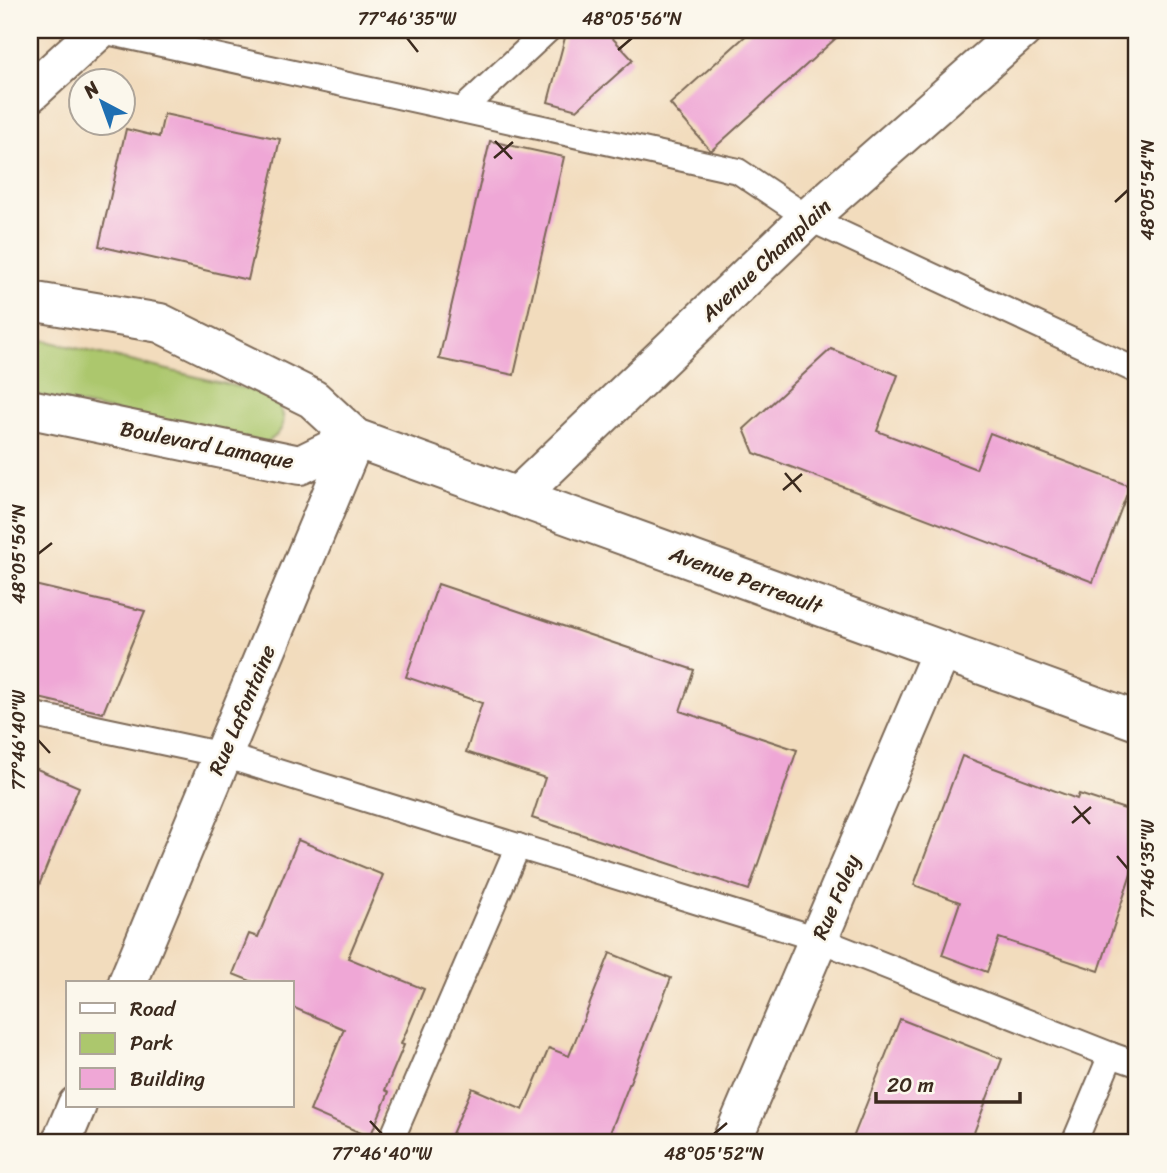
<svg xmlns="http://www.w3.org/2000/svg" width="1167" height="1173" font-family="Sriracha,sans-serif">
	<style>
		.green { fill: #acc76d; stroke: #747846; stroke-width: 2 }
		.building { fill: #efa7d6 }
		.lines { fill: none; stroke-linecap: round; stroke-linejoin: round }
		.service-casing { stroke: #7b6856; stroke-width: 28 }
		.minor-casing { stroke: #7b6856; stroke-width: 42 }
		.tertiary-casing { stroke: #7b6856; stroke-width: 42 }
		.service { stroke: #fff; stroke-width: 24 }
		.minor { stroke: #fff; stroke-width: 38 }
		.tertiary { stroke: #fff; stroke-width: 38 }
		.ticks { fill: none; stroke: #3b2a1e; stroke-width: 2.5 }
		.labels { text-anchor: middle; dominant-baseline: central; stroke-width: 5; stroke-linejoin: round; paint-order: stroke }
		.street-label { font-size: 21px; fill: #3b2a1e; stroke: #fbf7ec }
		.neatline { fill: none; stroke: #3b2a1e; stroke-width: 2.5 }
		.ticks-label { font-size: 18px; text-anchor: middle; fill: #3b2a1e }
	</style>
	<rect width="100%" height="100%" fill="#fbf7ec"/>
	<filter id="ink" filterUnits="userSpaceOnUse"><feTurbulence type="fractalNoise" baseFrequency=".0143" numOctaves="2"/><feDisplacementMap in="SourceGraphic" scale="14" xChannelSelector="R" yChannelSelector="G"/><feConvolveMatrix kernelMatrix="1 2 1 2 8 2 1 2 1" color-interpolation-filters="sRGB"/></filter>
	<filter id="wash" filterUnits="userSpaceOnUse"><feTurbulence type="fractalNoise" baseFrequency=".00686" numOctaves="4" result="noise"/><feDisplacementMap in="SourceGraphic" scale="28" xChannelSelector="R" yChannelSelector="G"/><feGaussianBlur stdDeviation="1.57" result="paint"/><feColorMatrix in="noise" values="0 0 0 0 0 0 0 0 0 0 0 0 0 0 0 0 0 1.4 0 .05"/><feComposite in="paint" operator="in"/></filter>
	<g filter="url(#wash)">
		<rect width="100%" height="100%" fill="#f2dcbd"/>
		<!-- green -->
		<path class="green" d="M30 337 268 394C287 411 291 428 266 443L30 394Z"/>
		<g id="blocks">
			<!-- building -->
			<g class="building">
				<polygon points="567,30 605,30 633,60 577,110 548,102"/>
				<polygon points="752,30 845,30 712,150 710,150 670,104"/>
				<polygon points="164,114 280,139 248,280 99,246 126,129 159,137"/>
				<polygon points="490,141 564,157 514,375 439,359"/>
				<polygon points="831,349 898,375 877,431 976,469 990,433 1130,486 1093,582 754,453 744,429"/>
				<polygon points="30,584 145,611 103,713 30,696"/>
				<polygon points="438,584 694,670 680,711 797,750 749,890 532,818 545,778 466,752 482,703 406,677"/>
				<polygon points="962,756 1077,799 1079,794 1137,813 1137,856 1099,971 999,938 987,972 942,955 960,902 914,885"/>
				<polygon points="30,766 79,787 31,905 30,904"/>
				<polygon points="298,840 383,875 348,958 424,989 401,1044 404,1045 385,1090 389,1092 370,1137 310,1111 344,1029 292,1007 292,982 253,982 233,974 249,934 258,937"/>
				<polygon points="610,953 671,978 606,1143 448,1143 472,1088 523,1110 549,1048 569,1056"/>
				<polygon points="900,1019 1002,1059 970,1143 851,1143"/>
			</g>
		</g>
	</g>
	<g filter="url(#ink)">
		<use href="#blocks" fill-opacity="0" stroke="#7b6856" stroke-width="2"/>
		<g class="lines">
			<!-- service casing -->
			<g class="service-casing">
				<g id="service">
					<polyline points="98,30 738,171 808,218 1137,371"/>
					<polyline points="462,110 548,30"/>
					<polyline points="30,714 223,755 818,939 1111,1055 1137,1064"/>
					<polyline points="390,1143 518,846"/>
					<polyline points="1074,1143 1111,1055"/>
				</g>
			</g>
			<!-- minor casing -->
			<g class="minor-casing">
				<g id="minor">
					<polyline points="30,93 99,30"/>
					<polyline points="517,497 808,218 1022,30"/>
					<polyline points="128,982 355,438"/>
					<polyline points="61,1143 77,1105"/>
					<polyline points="731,1143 942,650"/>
				</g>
			</g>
			<!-- tertiary casing -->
			<g class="tertiary-casing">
				<g id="tertiary">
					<polyline points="30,301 160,323 313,399 355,438 1137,721"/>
					<polyline points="30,409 300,465 355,438"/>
				</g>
			</g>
			<!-- service -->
			<use href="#service" class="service"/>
			<!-- minor -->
			<use href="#minor" class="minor"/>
			<!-- tertiary -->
			<use href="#tertiary" class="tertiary"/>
		</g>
	</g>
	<!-- ticks -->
	<path class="ticks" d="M407 38 418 52M618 50 632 38M495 141 512 159M494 158 513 142M1115 202 1128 190M785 473 801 492M783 490 802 474M38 554 52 543M38 740 50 753M1074 806 1090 824M1072 823 1091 807M1117 856 1128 869M370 1121 382 1134M714 1134 727 1123"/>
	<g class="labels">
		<!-- street labels -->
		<g class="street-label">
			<text transform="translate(766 260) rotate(-43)">Avenue Champlain</text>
			<text transform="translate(207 445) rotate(11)">Boulevard Lamaque</text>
			<text transform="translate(746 580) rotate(20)">Avenue Perreault</text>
			<text transform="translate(242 710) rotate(-67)">Rue Lafontaine</text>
			<text transform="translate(836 897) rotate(-67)">Rue Foley</text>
		</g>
	</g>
	<!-- margin -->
	<rect width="1167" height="1173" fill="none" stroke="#fbf7ec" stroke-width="77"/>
	<!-- legend -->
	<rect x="66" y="981" width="228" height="126" fill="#fbf7ec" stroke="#aea59a" stroke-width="2"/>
	<rect x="80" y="1003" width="35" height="10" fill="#ffffff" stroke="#aea59a" stroke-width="2"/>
	<text x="130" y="1016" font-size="21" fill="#3b2a1e">Road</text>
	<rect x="80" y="1033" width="35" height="21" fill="#acc76d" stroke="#aea59a" stroke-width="2"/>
	<text x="130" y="1050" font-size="21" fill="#3b2a1e">Park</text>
	<rect x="80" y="1068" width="35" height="21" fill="#efa7d6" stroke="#aea59a" stroke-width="2"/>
	<text x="130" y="1086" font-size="21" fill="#3b2a1e">Building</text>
	<!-- north arrow -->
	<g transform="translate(102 102) rotate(319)"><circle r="33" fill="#fbf7ec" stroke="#aea59a" stroke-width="2"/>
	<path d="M0-5L12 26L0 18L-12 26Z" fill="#1f6fb2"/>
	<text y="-10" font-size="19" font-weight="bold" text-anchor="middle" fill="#3b2a1e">N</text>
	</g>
	<!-- scale -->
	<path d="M876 1092v10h144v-10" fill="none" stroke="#3b2a1e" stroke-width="3.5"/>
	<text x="887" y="1092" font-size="21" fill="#3b2a1e" stroke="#fbf7ec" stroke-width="5" paint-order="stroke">20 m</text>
	<rect x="38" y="38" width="1090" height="1096" class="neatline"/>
	<g class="ticks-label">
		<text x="407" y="25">77°46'35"W</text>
		<text x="632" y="25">48°05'56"N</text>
		<text transform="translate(1148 190) rotate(-90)" y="6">48°05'54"N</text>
		<text transform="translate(19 554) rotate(-90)" y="6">48°05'56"N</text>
		<text transform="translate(19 740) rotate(-90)" y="6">77°46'40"W</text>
		<text transform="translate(1148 869) rotate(-90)" y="6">77°46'35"W</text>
		<text x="382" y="1160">77°46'40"W</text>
		<text x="714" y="1160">48°05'52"N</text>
	</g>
</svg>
